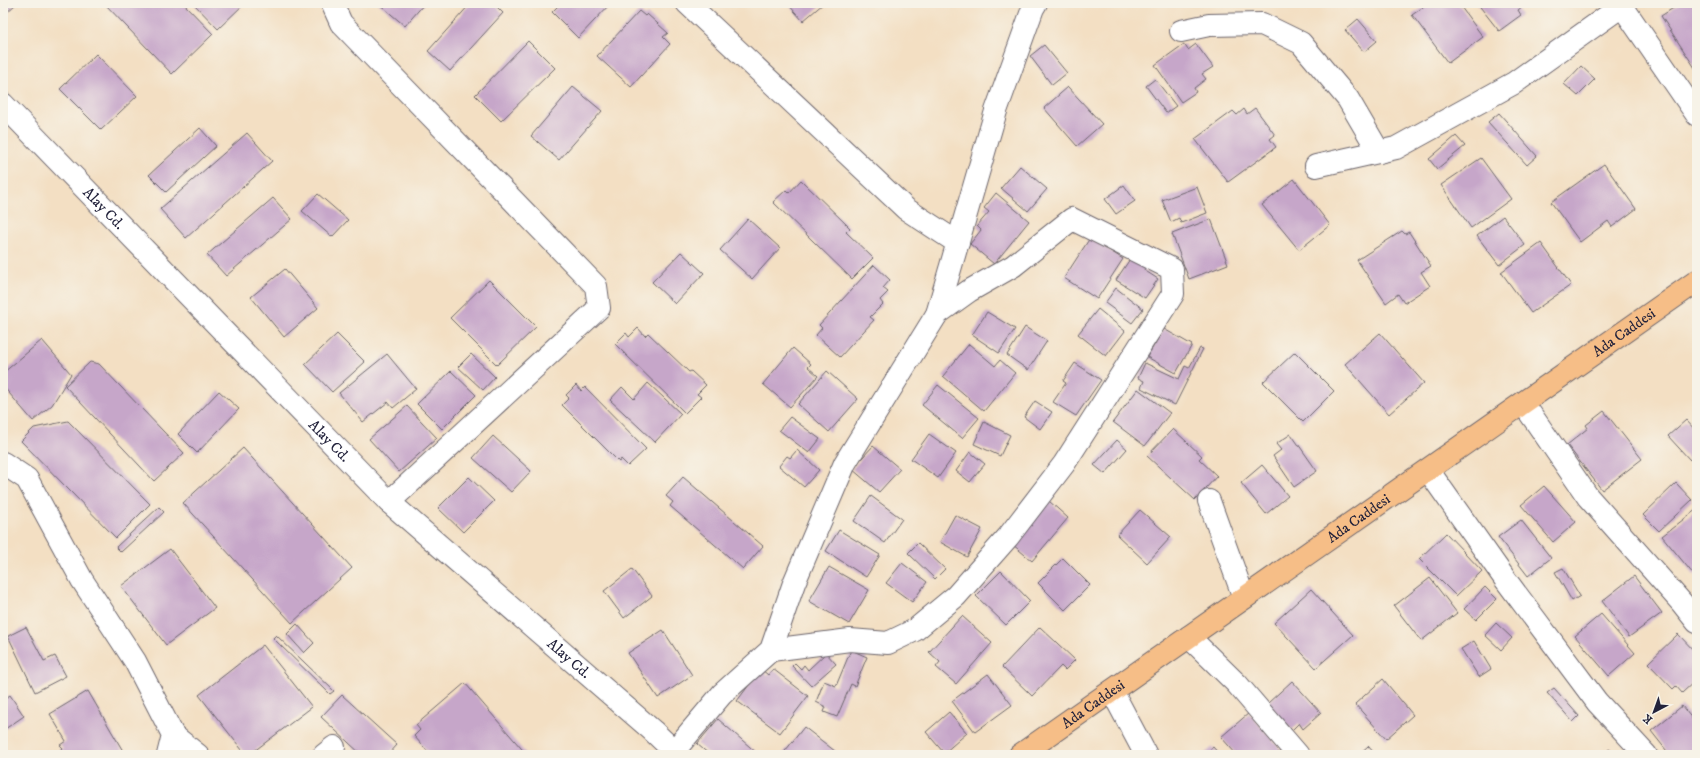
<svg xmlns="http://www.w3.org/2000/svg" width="1700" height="758" font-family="'IM FELL DW Pica',serif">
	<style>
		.building { fill: #c6a6c9 }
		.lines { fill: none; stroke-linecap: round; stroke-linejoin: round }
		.minor-casing { stroke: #6b646b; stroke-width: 24 }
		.major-casing { stroke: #6b646b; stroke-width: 24 }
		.minor { stroke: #fff; stroke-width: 22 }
		.major { stroke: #f6be87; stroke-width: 22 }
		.labels { text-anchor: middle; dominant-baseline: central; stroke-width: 4; stroke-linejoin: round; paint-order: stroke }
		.street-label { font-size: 15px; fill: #22223b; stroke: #f7f3e8 }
	</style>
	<rect width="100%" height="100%" fill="#f7f3e8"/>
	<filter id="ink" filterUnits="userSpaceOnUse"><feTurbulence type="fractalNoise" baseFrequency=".025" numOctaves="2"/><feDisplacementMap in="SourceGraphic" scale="8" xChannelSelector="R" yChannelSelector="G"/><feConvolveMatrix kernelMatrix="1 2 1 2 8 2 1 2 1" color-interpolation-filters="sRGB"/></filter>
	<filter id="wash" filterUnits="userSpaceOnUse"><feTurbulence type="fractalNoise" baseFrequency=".012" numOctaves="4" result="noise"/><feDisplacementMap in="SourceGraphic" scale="16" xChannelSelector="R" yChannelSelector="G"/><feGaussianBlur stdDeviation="0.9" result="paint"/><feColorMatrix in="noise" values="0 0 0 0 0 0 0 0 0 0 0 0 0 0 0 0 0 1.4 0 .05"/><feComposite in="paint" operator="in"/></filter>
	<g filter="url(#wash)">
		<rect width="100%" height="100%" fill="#f3dfc3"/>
		<g id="blocks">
			<!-- building -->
			<g class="building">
				<polygon points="3,3 17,3 4,15"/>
				<polygon points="104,3 183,3 213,34 172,74"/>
				<polygon points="193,3 245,3 218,29"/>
				<polygon points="378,3 425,3 405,26"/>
				<polygon points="471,3 493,3 503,13 450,71 428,51"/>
				<polygon points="561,3 611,3 578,38 552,12"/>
				<polygon points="787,3 824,3 803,21"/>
				<polygon points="1429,3 1458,3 1483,37 1448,63 1412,15"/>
				<polygon points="1477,3 1521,3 1523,6 1518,10 1521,15 1499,31"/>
				<polygon points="1681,3 1697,3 1697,71 1661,16"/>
				<polygon points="639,11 645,16 647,14 668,33 663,37 670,44 631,87 597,56"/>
				<polygon points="1358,19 1377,41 1364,52 1345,30"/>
				<polygon points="528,41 555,68 501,121 475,95"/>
				<polygon points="1184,44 1188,50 1196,44 1213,67 1202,74 1206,79 1194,88 1196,92 1181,102 1155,65"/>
				<polygon points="1044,45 1067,73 1052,85 1030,56"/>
				<polygon points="96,54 137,96 101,130 60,89"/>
				<polygon points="1581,66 1595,79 1578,96 1564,84"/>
				<polygon points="1155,79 1176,106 1166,113 1146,86"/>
				<polygon points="573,87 602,111 559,160 531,136"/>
				<polygon points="1068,87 1102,124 1077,146 1044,108"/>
				<polygon points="1255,108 1275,135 1270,139 1276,147 1228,182 1195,139 1233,111 1237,115 1244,109 1247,114"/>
				<polygon points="1499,113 1537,156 1527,165 1488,122"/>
				<polygon points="200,128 216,146 166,192 149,175"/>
				<polygon points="247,133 272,161 186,238 160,209"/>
				<polygon points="1456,136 1465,146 1437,169 1429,159"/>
				<polygon points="1481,158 1511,199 1471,228 1441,185"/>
				<polygon points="1604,164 1636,209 1612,227 1608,221 1580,242 1551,202"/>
				<polygon points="1020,166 1047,189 1028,211 1001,188"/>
				<polygon points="1294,179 1330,225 1299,250 1262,205"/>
				<polygon points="801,180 850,228 846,232 873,258 852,279 773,202 786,190 789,193"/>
				<polygon points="1124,185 1135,201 1116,214 1105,199"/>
				<polygon points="1197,187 1207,213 1181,223 1179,218 1171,222 1162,200"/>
				<polygon points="996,193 1029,221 994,264 970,244 981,230 977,226 989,212 984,208"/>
				<polygon points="318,194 348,220 332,237 302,211"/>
				<polygon points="273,198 292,219 226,276 207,255"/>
				<polygon points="1503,216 1525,245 1499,265 1477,236"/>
				<polygon points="748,219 780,248 752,279 720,250"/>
				<polygon points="1211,219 1228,264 1189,279 1172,234"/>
				<polygon points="1402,231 1405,234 1409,232 1431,266 1421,272 1430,286 1404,303 1398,294 1386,303 1357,260"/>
				<polygon points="1090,238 1123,259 1097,299 1064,278"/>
				<polygon points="1541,243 1571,285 1531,313 1501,272"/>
				<polygon points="681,252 704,273 675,304 652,282"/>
				<polygon points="1132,256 1146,266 1144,270 1158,279 1145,298 1116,280"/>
				<polygon points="874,265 890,280 883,288 888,292 880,300 883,304 870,317 874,320 840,357 816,335 822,328 819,325"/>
				<polygon points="285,269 318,308 284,337 251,297"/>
				<polygon points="489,280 536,327 497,365 450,318"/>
				<polygon points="1116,288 1143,309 1132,323 1105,303"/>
				<polygon points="1098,309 1125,331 1106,356 1078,334"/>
				<polygon points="987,312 1015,329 999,353 972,335"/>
				<polygon points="1025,327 1047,341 1028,370 1007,355"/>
				<polygon points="638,328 645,336 648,333 689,372 691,371 706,385 697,394 701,397 685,413 615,344 626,333 629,337"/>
				<polygon points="1164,329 1192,345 1176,373 1147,357"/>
				<polygon points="1380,333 1424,383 1389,414 1345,364"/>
				<polygon points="337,334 365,362 332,392 305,364"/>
				<polygon points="42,340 71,374 52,405 33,421 3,386 3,373"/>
				<polygon points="969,344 995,366 1000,360 1015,373 984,411 943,376"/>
				<polygon points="793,348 811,364 808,367 818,376 790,407 763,384"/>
				<polygon points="1200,348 1203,349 1175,405 1141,388 1144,381 1138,378 1145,363 1179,379 1185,366 1189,368"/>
				<polygon points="1295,352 1334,391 1303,422 1263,382"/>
				<polygon points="387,354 416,389 393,408 388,402 363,422 339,393"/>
				<polygon points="471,354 495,377 483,390 458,367"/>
				<polygon points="90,362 99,364 184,453 154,481 65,386"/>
				<polygon points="1075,363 1101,380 1076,416 1053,402 1066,383 1063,381"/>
				<polygon points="451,371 476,395 442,429 417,404"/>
				<polygon points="827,371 858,399 829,432 798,404"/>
				<polygon points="648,383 681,414 655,442 610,400 622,387 634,399"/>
				<polygon points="576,385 581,391 585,387 646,449 628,466 621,459 619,462 562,405 569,398 566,395"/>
				<polygon points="938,385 979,418 962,438 922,405"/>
				<polygon points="1138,389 1170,413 1145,446 1113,422"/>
				<polygon points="219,391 239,409 197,453 178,434"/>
				<polygon points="1035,401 1052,412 1040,429 1024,417"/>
				<polygon points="407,406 437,438 399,472 369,439"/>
				<polygon points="1604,411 1642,459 1602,490 1567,445 1588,428 1586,425"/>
				<polygon points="790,417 820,439 809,453 779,430"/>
				<polygon points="1686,420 1697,432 1697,454 1690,460 1668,436"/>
				<polygon points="68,421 150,504 116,538 21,441 34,428"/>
				<polygon points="984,422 1010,435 1000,456 974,444"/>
				<polygon points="1173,429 1202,456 1199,459 1217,476 1195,500 1147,456"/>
				<polygon points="929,434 956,453 938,478 911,459"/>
				<polygon points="1291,434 1317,471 1294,487 1273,456 1281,450 1276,444"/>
				<polygon points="493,436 531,471 511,492 473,458"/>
				<polygon points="1117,440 1127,449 1105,474 1094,465"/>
				<polygon points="873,446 900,469 879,492 852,469"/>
				<polygon points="243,448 352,568 292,623 183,503"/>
				<polygon points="797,450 819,470 804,487 779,466 787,456 790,458"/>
				<polygon points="970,452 985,464 970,482 956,471"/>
				<polygon points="1262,465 1288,496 1266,514 1241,483"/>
				<polygon points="469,477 494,501 463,532 438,508"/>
				<polygon points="683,477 763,546 743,569 670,506 673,502 666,496"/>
				<polygon points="1676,483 1692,500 1659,531 1643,515"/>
				<polygon points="1544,486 1576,522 1553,542 1521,505"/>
				<polygon points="871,496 902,519 885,543 854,521"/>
				<polygon points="1049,501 1068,518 1032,561 1012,544"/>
				<polygon points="159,507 164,512 121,552 116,547"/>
				<polygon points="1697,509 1697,573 1694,575 1662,536"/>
				<polygon points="1140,510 1171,537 1147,563 1117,535"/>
				<polygon points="955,515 982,529 967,557 940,542"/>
				<polygon points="1521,520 1551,558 1528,576 1498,537"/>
				<polygon points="839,530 880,555 866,577 826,551"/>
				<polygon points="1446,533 1482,571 1456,596 1419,559"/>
				<polygon points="918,543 945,569 935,579 908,553"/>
				<polygon points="170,549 215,608 166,645 121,586"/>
				<polygon points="1063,558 1090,585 1065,610 1038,583"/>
				<polygon points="902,563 927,582 912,602 886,583"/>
				<polygon points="829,567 869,590 849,624 809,601"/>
				<polygon points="1563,568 1580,596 1572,601 1555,572"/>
				<polygon points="632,569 652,596 624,618 604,591"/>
				<polygon points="1001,571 1030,601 1006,625 976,596"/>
				<polygon points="1634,576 1662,613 1629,637 1602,601"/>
				<polygon points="1430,578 1457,613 1421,641 1394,606"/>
				<polygon points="1485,587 1497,599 1476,620 1464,609"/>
				<polygon points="1311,589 1353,635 1316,668 1274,623"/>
				<polygon points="1601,614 1635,653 1609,676 1575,636"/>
				<polygon points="962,616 992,643 956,684 936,667 940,662 929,652"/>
				<polygon points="1496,623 1512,638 1501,650 1485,635"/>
				<polygon points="297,624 314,643 304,653 287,634"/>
				<polygon points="26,627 44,661 55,656 66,676 35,692 8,636"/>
				<polygon points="1040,627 1075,660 1065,670 1061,666 1032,696 1002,667"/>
				<polygon points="663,630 692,675 658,698 628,653"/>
				<polygon points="1678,634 1697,654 1697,679 1682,693 1676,686 1673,689 1648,663"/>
				<polygon points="276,635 334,691 330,694 273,638"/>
				<polygon points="1474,641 1491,669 1479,677 1461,649"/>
				<polygon points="263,645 312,707 249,755 246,755 199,695"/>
				<polygon points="851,650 867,657 855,686 851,684 837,717 824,712 826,707 816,702 824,681 836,686"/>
				<polygon points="826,653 836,664 811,686 792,666 795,663 801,669 804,665 808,670"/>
				<polygon points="761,669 768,675 773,669 808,696 780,733 737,701"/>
				<polygon points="988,674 1012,705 975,732 952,701"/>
				<polygon points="1383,679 1413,715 1386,739 1355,704"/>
				<polygon points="1292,681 1321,713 1303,729 1299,723 1292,730 1268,703"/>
				<polygon points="465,683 527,755 431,755 414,736 420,730 416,725"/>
				<polygon points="1554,688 1579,716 1573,722 1547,693"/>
				<polygon points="88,691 123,751 115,755 57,755 56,753 63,748 60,745 66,741 50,714"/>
				<polygon points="10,695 24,716 5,729 3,726 3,700"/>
				<polygon points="342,695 397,745 388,755 362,755 321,717"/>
				<polygon points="1682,706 1697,725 1697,755 1670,755 1651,731"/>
				<polygon points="949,712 967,733 944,753 926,732"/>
				<polygon points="1249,713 1281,750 1276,755 1237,755 1221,737"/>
				<polygon points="718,719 758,754 757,755 710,755 697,744"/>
				<polygon points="804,727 840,755 782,755"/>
				<polygon points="1368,746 1376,755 1358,755"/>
				<polygon points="1213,747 1220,755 1203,755"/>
				<polygon points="1609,749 1617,755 1603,755"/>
			</g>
		</g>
	</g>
	<g filter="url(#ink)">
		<use href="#blocks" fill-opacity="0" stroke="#6b646b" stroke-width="1"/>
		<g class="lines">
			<!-- minor casing -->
			<g class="minor-casing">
				<g id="minor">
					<polyline points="332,3 341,23 596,286 599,308 389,502"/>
					<polyline points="687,3 906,209 958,243"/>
					<polyline points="1620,3 1697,115"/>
					<polyline points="1181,31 1209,25 1262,24 1301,43 1348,99 1379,152"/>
					<path id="s1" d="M3 104 389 502 653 731 678 755"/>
					<polyline points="1316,166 1396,148 1514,83 1626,3"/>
					<polyline points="1523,403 1588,497 1682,603 1697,622"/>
					<polyline points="3,463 27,479 82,580 135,661 173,735 168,755"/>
					<polyline points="1428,470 1505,579 1597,702 1646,755"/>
					<polyline points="1209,501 1244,598"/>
					<polyline points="1189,637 1237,684 1298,755"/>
					<polyline points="771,650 850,640 888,643 915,630 956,596 1008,537 1064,464 1173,294 1172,269 1072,219 1013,266 969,291 937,314"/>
					<polyline points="1112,691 1146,755"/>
					<polyline points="173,735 198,755"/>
					<polyline points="674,751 722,694 771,650 794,583 845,463 937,314 996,111 1033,8 1036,3"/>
					<polyline points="324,755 334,747"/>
				</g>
			</g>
			<!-- major casing -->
			<g class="major-casing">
				<g id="major">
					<path id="s2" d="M1020 755 1697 281"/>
				</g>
			</g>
			<!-- minor -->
			<use href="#minor" class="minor"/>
			<!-- major -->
			<use href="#major" class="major"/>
		</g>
	</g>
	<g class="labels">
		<!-- street labels -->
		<g class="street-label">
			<text stroke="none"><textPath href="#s1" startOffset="145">Alay Cd.</textPath></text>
			<text stroke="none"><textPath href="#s2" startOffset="737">Ada Caddesi</textPath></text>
			<text stroke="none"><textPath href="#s1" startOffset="469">Alay Cd.</textPath></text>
			<text stroke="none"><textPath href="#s2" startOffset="413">Ada Caddesi</textPath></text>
			<text stroke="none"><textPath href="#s1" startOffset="793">Alay Cd.</textPath></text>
			<text stroke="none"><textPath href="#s2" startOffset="89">Ada Caddesi</textPath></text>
		</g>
	</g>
	<!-- margin -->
	<rect width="1700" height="758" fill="none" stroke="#f7f3e8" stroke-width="16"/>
	<!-- north arrow -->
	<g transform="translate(1654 712) rotate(221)" stroke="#f7f3e8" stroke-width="3" paint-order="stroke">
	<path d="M0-3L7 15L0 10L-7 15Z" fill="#22223b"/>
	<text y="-6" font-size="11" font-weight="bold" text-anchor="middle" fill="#22223b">K</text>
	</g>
</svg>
